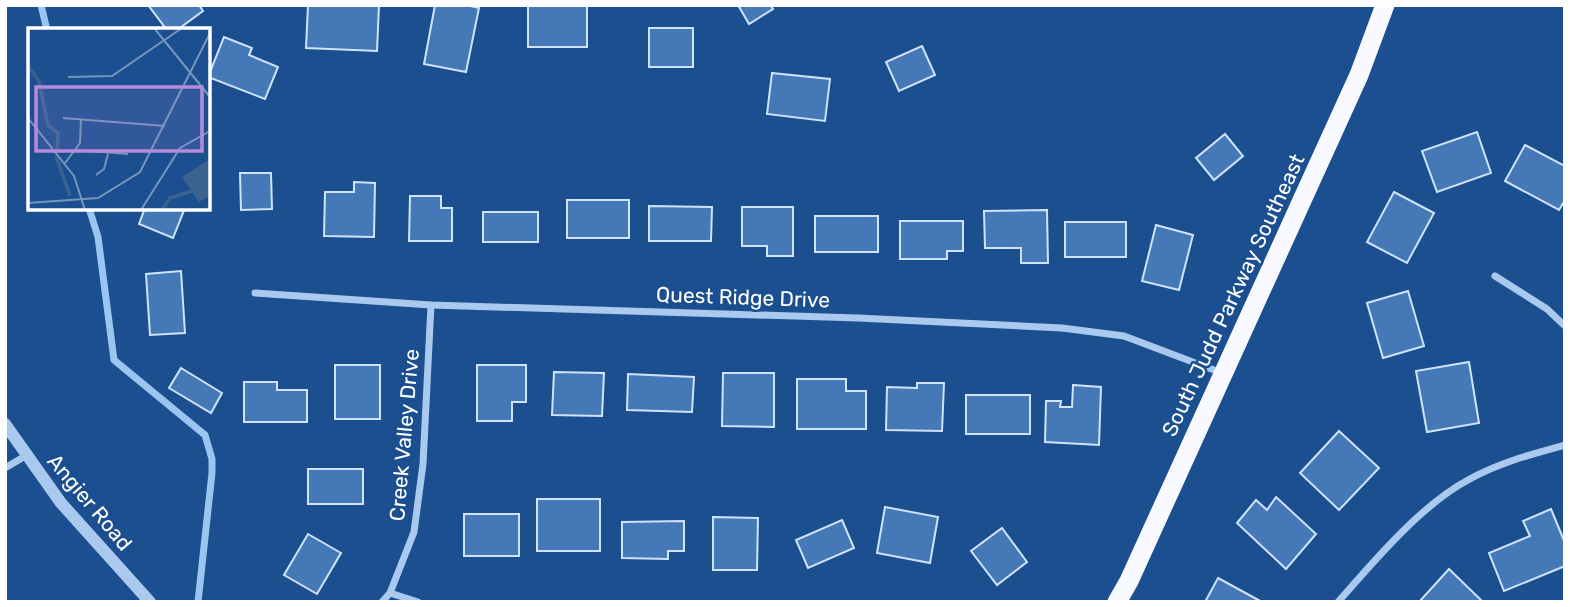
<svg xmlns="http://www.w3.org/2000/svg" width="1570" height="607" font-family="Rubik,sans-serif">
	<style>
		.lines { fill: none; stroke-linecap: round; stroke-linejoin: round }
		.stream { stroke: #9cc4f0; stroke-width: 7 }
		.building { fill: #4478b7; stroke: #cfe3fa; stroke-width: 2 }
		.minor { stroke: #a9c9ee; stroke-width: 7 }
		.tertiary { stroke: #a9c9ee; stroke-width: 12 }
		.trunk { stroke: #f8faff; stroke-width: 19 }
		.labels { text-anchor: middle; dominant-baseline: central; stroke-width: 5; stroke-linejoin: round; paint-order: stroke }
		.street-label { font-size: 21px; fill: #fff; stroke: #1b4f8f }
		.inset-river { fill: none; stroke: #3c6290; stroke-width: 3.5 }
		.inset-road { fill: none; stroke: #7695bc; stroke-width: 2 }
		.view { fill: #b68bdc; fill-opacity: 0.15; stroke: #b68bdc; stroke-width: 3.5 }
		.inset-edge { fill: none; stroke: #fff; stroke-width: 3.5 }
	</style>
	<rect width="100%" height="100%" fill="#1b4f8f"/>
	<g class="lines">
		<!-- stream -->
		<g class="stream">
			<polyline points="41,5 47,30"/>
			<polyline points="89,208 98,237 114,360 205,435 212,459 212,473 198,602"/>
		</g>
	</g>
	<!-- building -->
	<g class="building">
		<polygon points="148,5 199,5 203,11 177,30 167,30"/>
		<polygon points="308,5 379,5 377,51 306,48"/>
		<polygon points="435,5 466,5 479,8 466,72 424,64"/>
		<rect x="528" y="5" width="59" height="42"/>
		<polygon points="738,5 770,5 773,9 749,24"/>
		<rect x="649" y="28" width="44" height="39"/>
		<polygon points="224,37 252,48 249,55 278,67 265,99 208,77"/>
		<polygon points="922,46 935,75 899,91 886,62"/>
		<polygon points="772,73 830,79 825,121 767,114"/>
		<polygon points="1477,132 1491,173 1437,192 1422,151"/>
		<polygon points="1225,134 1243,156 1214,180 1196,158"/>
		<polygon points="1525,145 1565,166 1565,200 1559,210 1505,181"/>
		<polygon points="240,173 271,173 272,209 241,210"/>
		<polygon points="354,182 375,183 374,237 324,236 325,192 354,192"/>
		<polygon points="1394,192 1434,213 1407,263 1367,242"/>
		<polygon points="410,196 441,196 441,208 452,208 452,241 409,241"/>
		<rect x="567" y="200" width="62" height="38"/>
		<polygon points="649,206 712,207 711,241 649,241"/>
		<polygon points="742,207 793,207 793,256 767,256 767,246 742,246"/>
		<polygon points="145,208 185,208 173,238 139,224"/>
		<polygon points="1047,210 1048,263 1021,263 1021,248 985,248 984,211"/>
		<rect x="483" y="212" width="55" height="30"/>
		<rect x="815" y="216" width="63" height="36"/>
		<polygon points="900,221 963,221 963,251 947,251 947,259 900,259"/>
		<rect x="1065" y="222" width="61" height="35"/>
		<polygon points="1156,225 1193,235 1179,290 1142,281"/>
		<polygon points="181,271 185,333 150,335 146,274"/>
		<polygon points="1408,291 1424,346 1383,358 1367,303"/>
		<polygon points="1469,362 1479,423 1427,432 1416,371"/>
		<rect x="335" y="365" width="45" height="54"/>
		<polygon points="477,365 526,365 526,402 512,402 512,421 477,421"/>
		<polygon points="181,368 222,393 211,413 169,388"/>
		<polygon points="554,372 604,373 602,416 552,415"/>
		<polygon points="723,373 774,373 774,427 722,426"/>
		<polygon points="628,374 694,377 692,412 627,410"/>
		<polygon points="797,379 846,379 846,391 866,391 866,429 797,429"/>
		<polygon points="244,382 277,382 277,390 307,390 307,422 244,422"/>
		<polygon points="917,383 944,383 942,431 886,430 887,387 917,388"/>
		<polygon points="1073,385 1101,387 1099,445 1045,442 1046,401 1061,401 1060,407 1072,407"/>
		<rect x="966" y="395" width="64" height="39"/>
		<polygon points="1339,431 1379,468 1339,510 1300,473"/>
		<rect x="308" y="469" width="55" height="35"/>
		<polygon points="1276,497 1316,534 1286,569 1237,523 1256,500 1267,510"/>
		<rect x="537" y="499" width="63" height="52"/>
		<polygon points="885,507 938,517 930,563 877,553"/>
		<polygon points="1551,509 1565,543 1565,566 1504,591 1489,553 1530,536 1523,521"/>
		<rect x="464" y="514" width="55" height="42"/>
		<polygon points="713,517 758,518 757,570 713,570"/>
		<polygon points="842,520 854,548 808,568 796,540"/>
		<polygon points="684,521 684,551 668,551 668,559 622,558 622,522"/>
		<polygon points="1002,528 1027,562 997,585 971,551"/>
		<polygon points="308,534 341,553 317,594 284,575"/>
		<polygon points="1449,569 1482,601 1481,602 1419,602"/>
		<polygon points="1218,578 1262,602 1205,602"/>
	</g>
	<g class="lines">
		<!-- minor -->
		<g class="minor">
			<polyline points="1495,276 1547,309 1565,326"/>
			<polyline points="255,293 431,305 858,318 1062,328 1124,336 1222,373"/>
			<polyline points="5,468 27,455"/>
			<polyline points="390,593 418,602"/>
			<polyline points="382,602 390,593 414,532 423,464 431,305"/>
			<path d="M1338 602C1373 562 1421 505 1468 480 1498 463 1532 454 1565 445"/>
		</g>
		<!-- tertiary -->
		<polyline class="tertiary" points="5,424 61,503 150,602"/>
		<!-- trunk -->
		<polyline class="trunk" points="1117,602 1129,581 1359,75 1385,5"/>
	</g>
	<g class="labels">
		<!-- street labels -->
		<g class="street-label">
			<text transform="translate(1233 295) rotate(-65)">South Judd Parkway Southeast</text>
			<text transform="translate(743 297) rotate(2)">Quest Ridge Drive</text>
			<text transform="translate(404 435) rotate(-85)">Creek Valley Drive</text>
			<text transform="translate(90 502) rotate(50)">Angier Road</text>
		</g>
	</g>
	<!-- overview -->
	<g transform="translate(28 28)">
		<rect width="182" height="182" fill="#1b4f8f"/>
		<path d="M182 131V168L171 174 154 149Z" fill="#3c6290"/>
		<path class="inset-river" d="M0 38 11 53 20 97 30 105 29 123M28 128 42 168M134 182 142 170 164 163"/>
		<path class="inset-road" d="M24 0H49M126 0 182 69M40 49 84 48 154 0M0 90 46 148 57 182M35 90 137 98M49 122 100 126M37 135 52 115 53 91M68 147 76 141 80 126M0 175 70 170 112 144 182 5M113 182 152 120 182 103"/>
		<path class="view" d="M8 59H174V123H8Z"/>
		<rect width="182" height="182" class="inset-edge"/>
	</g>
	<!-- border -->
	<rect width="1570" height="607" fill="none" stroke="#ffffff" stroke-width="14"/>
</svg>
